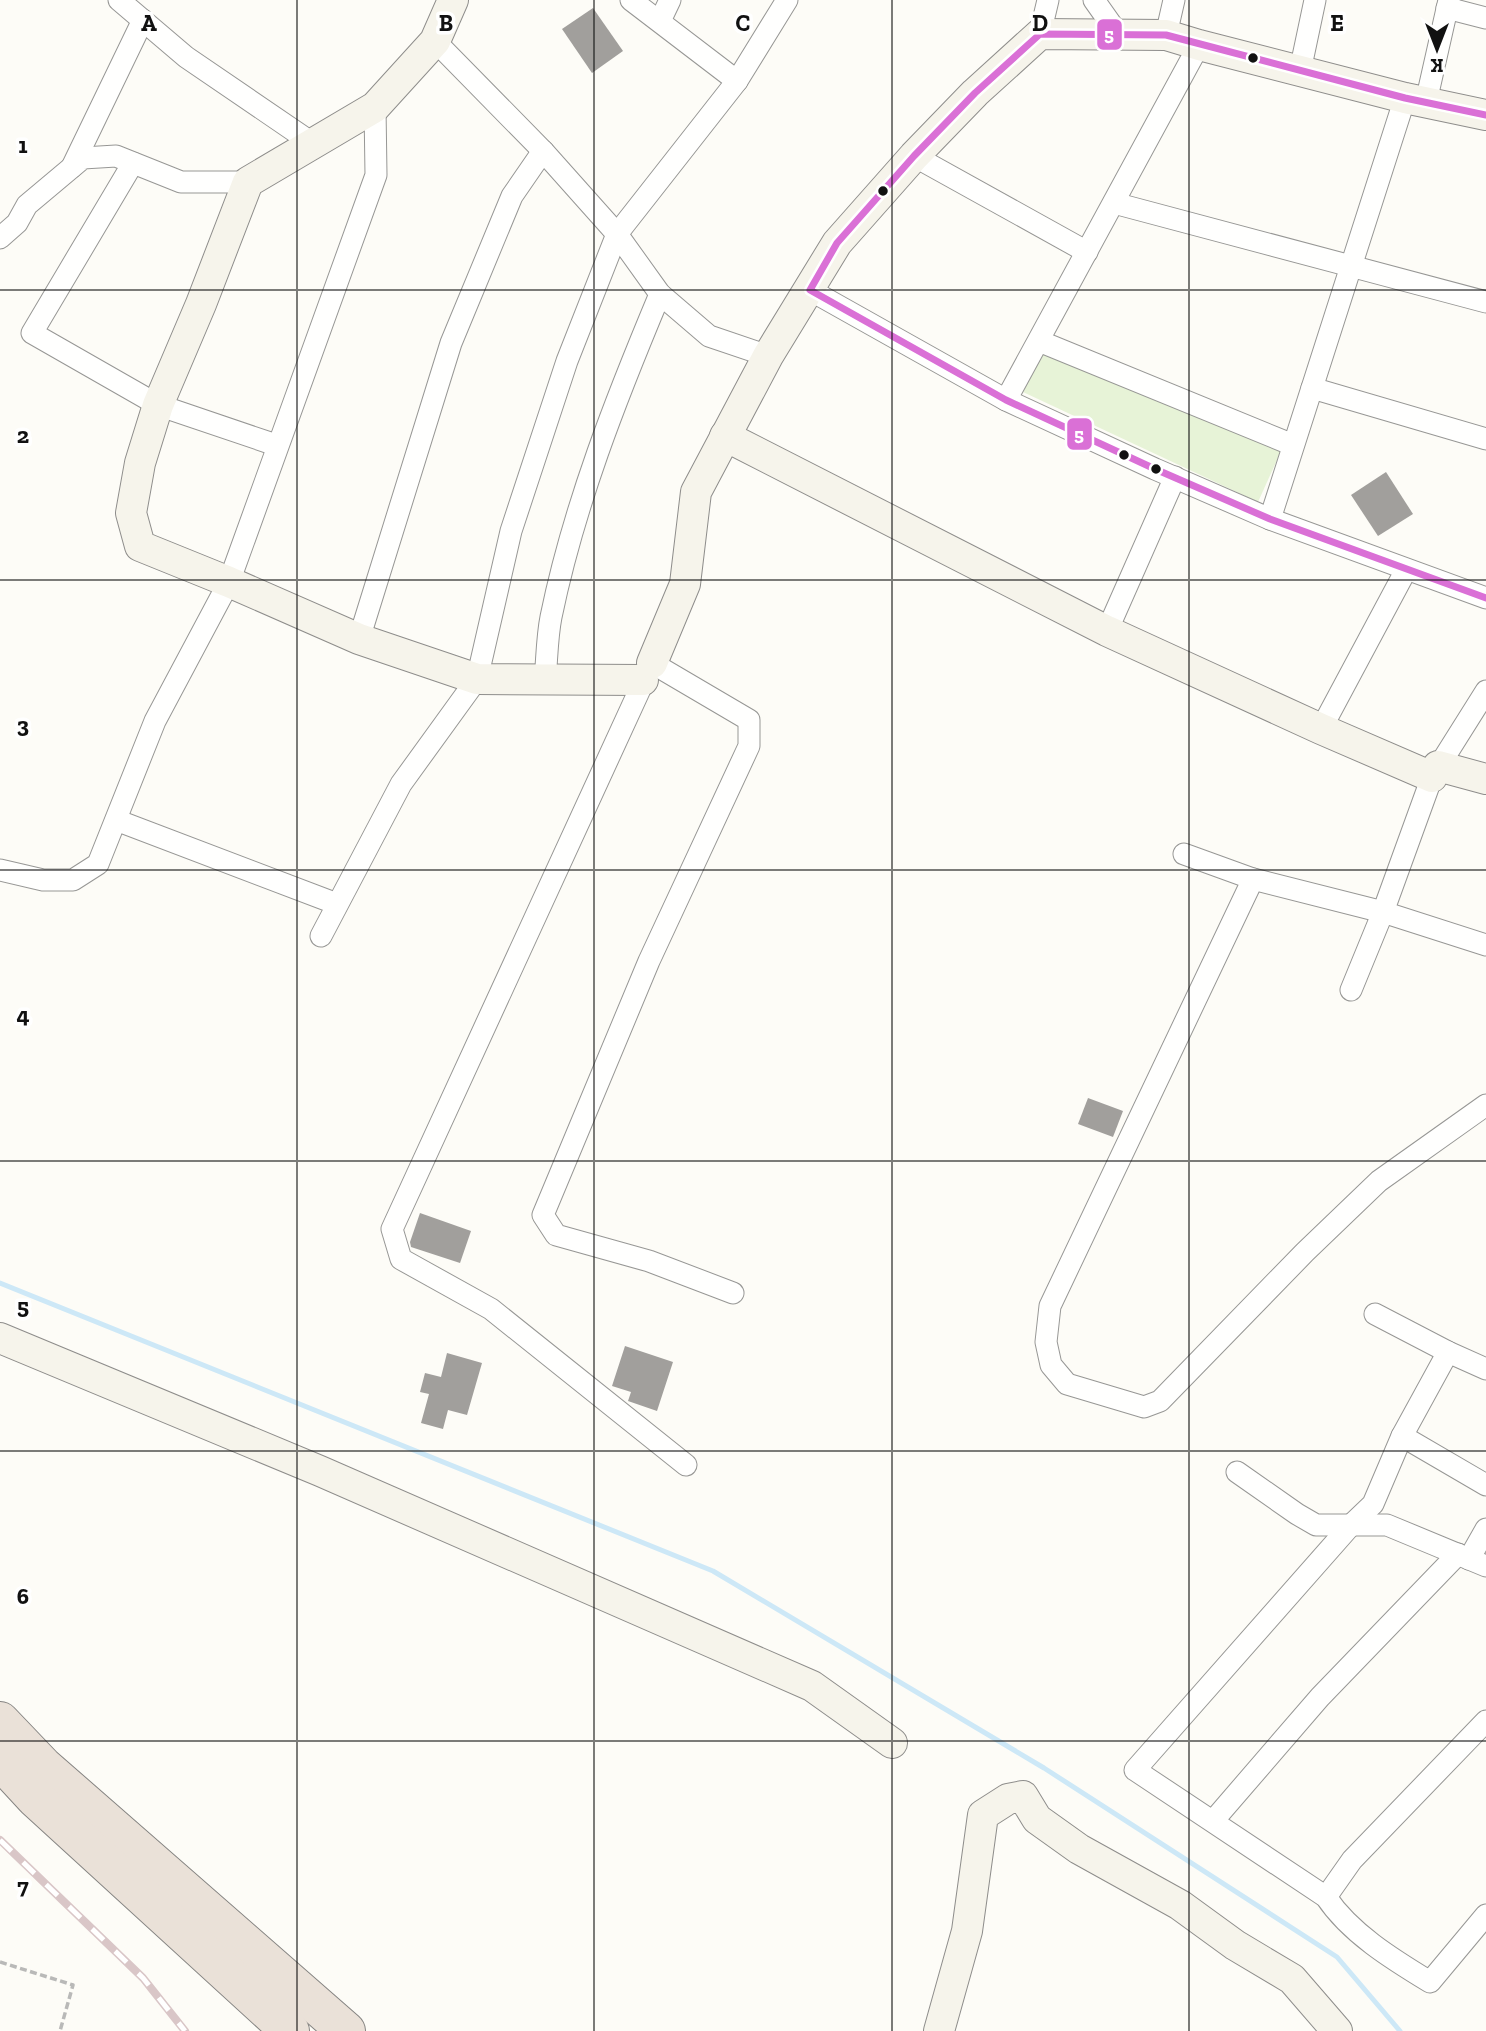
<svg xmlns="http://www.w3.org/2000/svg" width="1486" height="2031" font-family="'Zilla Slab',serif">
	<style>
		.green { fill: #e7f3d7 }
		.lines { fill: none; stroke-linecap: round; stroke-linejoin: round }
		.stream { stroke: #cde8f7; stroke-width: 5 }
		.building { fill: #a19f9c }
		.street-casing { stroke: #979795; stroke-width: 23 }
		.secondary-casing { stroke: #8e8d8b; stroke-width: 32 }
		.highway-casing { stroke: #858482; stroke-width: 40 }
		.path { stroke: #b9b9b8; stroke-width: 3.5; stroke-dasharray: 7 3.5; stroke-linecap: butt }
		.street { stroke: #fffffe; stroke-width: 21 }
		.secondary { stroke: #f6f4eb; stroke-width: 30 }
		.highway { stroke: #eae1d8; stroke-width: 38 }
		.rail-casing { stroke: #d9c6c7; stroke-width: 8 }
		.rail { stroke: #fff; stroke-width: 5; stroke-dasharray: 16; stroke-linecap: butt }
		.bus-1-casing { stroke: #fff; stroke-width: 12 }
		.bus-1 { stroke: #da70d6; stroke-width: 7 }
		.grid { fill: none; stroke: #111; stroke-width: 2; stroke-opacity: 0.55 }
		.bus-dot { fill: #111; stroke: #fff; stroke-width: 2.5 }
		.grid-label { font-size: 23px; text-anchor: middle; font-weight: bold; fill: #111; stroke: #fff; stroke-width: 7; stroke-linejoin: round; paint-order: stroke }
		.line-badge { stroke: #fff; stroke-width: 2.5 }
		.badge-label { font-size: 19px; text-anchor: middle; font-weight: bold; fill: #fff }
	</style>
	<rect width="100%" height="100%" fill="#fdfcf7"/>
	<!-- green -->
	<polygon class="green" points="1042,354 1282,449 1258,502 1023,392"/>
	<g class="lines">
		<!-- stream -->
		<polyline class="stream" points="0,1283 713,1571 1044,1768 1337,1957 1400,2031"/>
	</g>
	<!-- building -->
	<g class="building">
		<polygon points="593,8 623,51 592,73 562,29"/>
		<polygon points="1386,472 1413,514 1378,536 1351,495"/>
		<polygon points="1088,1098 1123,1111 1113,1137 1078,1124"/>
		<polygon points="420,1213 471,1231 460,1263 411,1247 410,1242"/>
		<polygon points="625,1346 673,1362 657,1411 628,1401 631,1392 612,1386"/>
		<polygon points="447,1353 482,1363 467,1415 448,1410 443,1429 421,1423 429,1394 420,1392 425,1373 441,1377"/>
	</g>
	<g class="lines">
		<!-- street casing -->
		<g class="street-casing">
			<g id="street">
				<polyline points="119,0 186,57 312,143"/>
				<polyline points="631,0 737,81"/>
				<polyline points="1094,0 1118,34"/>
				<polyline points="1447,8 1486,18"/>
				<polyline points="660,21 670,0"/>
				<polyline points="1040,34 1048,0"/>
				<polyline points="1166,35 1174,0"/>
				<polyline points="435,41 543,151 617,234 660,294 709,336 768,356"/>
				<polyline points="1300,71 1315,0"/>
				<polyline points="1426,102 1449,0"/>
				<polyline points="914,156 1087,252"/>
				<polyline points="133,163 32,333 158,405 276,445"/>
				<polyline points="72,167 143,20"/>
				<polyline points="1114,203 1486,302"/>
				<polyline points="0,238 17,223 27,205 83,158 116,156 181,182 248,182"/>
				<polyline points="810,290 1006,400 1155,469 1270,519 1486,598"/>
				<polyline points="1039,341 1293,445"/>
				<polyline points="1312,388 1486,439"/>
				<polyline points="1006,400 1199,45"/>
				<polyline points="1270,519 1405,98"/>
				<polyline points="1107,631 1175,477"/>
				<polyline points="359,639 451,343 512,196 543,151"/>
				<path d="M545 680C547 659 547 637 551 617 574 505 616 399 660 294"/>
				<polyline points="1321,729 1406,570"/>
				<polyline points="116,820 337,904"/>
				<polyline points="1184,854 1253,879 1383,912 1486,945"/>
				<polyline points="0,870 43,880 73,880 98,864 155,721 229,582 376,175 375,107"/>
				<polyline points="1253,879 1050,1306 1046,1342 1051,1365 1067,1384 1144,1407 1160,1401 1305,1252 1379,1181 1486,1105"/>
				<polyline points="321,936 401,784 477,679 511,531 567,361 617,234 737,81 787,0"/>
				<polyline points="1351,990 1383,912 1432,777 1486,691"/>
				<polyline points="1375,1314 1448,1352 1486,1369"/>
				<path d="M1448 1352 1402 1436 1373 1504 1351 1525 1135 1770 1326 1897C1350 1933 1392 1959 1430 1982L1486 1915"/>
				<polyline points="1402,1436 1486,1485"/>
				<polyline points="686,1465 491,1309 401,1259 392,1229 652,663 749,720 749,746 649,961 543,1215 556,1235 649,1261 733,1293"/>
				<polyline points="1237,1472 1297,1514 1316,1525 1387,1525 1486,1566"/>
				<polyline points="1469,1559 1486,1529"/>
				<polyline points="1213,1821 1320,1697 1458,1554"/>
				<polyline points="1326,1897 1352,1860 1486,1721"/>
			</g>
		</g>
		<!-- secondary casing -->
		<g class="secondary-casing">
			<g id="secondary">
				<polyline points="453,0 435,41 375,107 248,182 201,304 158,405 140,463 131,513 140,546 229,582 359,639 477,679 643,680"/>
				<polyline points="725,436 1107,631 1321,729 1432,777"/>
				<polyline points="652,663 685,584 696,492 768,356 837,243 914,156 975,93 1040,34 1166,35 1199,45 1405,98 1486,115"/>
				<polyline points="1438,766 1486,779"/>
				<polyline points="0,1338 320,1471 812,1686 892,1743"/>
				<polyline points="939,2031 967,1931 983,1815 1008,1799 1023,1796 1037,1819 1079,1849 1180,1905 1235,1945 1292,1979 1337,2031"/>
			</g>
		</g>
		<!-- highway casing -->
		<g class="highway-casing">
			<g id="highway">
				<polyline points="0,1721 43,1766 346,2031"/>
				<polyline points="0,1760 35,1798 290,2031"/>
			</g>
		</g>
		<!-- path -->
		<polyline class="path" points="0,1962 73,1985 60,2031"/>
		<!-- street -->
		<use href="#street" class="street"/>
		<!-- secondary -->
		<use href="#secondary" class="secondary"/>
		<!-- highway -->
		<use href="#highway" class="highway"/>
		<!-- rail casing -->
		<g class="rail-casing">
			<polyline id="rail" points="0,1840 143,1978 185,2031"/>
		</g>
		<!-- rail -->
		<use href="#rail" class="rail"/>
		<!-- bus-1 casing -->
		<g class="bus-1-casing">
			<polyline id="bus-1" points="1486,115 1405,98 1166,35 1040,34 975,93 914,156 837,243 810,290 1006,400 1155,469 1270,519 1486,598"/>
		</g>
		<!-- bus-1 -->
		<use href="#bus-1" class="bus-1"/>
	</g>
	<!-- grid -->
	<path class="grid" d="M297 0V2031M594 0V2031M892 0V2031M1189 0V2031M0 290H1486M0 580H1486M0 870H1486M0 1161H1486M0 1451H1486M0 1741H1486"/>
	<!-- markers -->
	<g class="bus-dot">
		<circle cx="1253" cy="58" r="6"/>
		<circle cx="883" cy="191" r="6"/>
		<circle cx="1124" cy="455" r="6"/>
		<circle cx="1156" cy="469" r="6"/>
	</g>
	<g class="grid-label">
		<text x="149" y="31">A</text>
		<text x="446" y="31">B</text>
		<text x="743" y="31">C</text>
		<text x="1040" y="31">D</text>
		<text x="1337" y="31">E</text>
		<text x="23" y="153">1</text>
		<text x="23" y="443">2</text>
		<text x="23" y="733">3</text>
		<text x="23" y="1023">4</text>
		<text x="23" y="1314">5</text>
		<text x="23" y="1604">6</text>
		<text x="23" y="1894">7</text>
	</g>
	<g class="line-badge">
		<rect x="1096" y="18" width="27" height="33" rx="7" fill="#da70d6"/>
		<rect x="1066" y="417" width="27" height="34" rx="7" fill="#da70d6"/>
	</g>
	<g class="badge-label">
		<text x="1109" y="41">5</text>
		<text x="1079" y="441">5</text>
	</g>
	<!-- north arrow -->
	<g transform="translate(1437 49) rotate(180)" stroke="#ffffff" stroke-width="5" paint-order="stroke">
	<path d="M0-5L12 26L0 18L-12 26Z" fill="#111111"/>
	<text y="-10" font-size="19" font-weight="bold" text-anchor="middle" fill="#111111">K</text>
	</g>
</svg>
